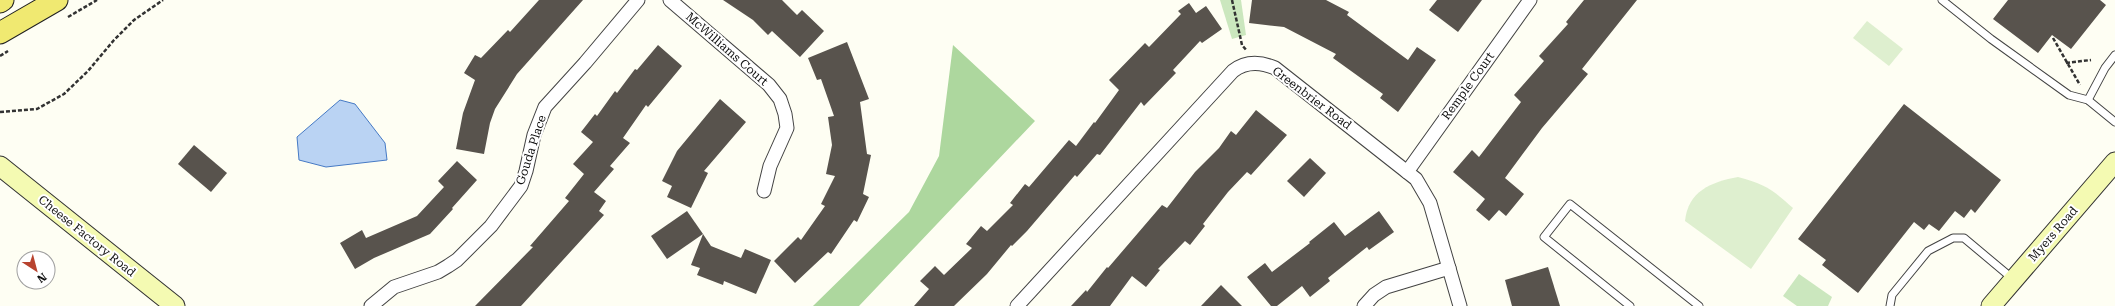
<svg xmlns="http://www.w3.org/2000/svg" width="2115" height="306" font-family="'Roboto Serif',serif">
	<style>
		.green { fill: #cbe7be }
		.forest { fill: #add79e }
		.pitch { fill: #deefcf }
		.water { fill: #bad3f3; stroke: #467ac5 }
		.building { fill: #58534d }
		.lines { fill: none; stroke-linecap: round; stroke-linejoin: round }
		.service-casing { stroke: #434343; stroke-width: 9 }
		.minor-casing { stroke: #434343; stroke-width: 15 }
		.secondary-casing { stroke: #323232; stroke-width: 21 }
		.primary-casing { stroke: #212121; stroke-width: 23 }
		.path { stroke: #323232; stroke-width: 2.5; stroke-dasharray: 4 2; stroke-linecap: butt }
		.service { stroke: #fff; stroke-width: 7 }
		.minor { stroke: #fff; stroke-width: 13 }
		.secondary { stroke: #f4fab2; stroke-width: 19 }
		.primary { stroke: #f0e971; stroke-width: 21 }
		.labels { text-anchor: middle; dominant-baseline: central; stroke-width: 4; stroke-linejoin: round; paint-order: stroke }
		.street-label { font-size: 12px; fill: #101010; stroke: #fff }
	</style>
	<rect width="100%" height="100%" fill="#fefef3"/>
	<!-- green -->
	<g class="green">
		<polygon points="1220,0 1241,0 1246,35 1232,39"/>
		<polygon points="1799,274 1832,297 1828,306 1797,306 1783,296"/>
	</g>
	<!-- forest -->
	<polygon class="forest" points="953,45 1035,121 859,306 813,306 909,212 939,156"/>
	<!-- pitch -->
	<g class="pitch">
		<polygon points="1867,21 1903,49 1889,66 1853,38"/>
		<path d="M1738 177C1765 184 1773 190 1793 208L1751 269 1685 221C1688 191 1711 182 1738 177Z"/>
	</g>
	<!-- water -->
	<polygon class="water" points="340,100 355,104 385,143 387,160 326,167 299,160 297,137"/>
	<!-- building -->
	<g class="building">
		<polygon points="539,0 583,0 517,74 495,109 490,123 484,154 456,149 463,113 475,80 464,73 475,55 481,58 508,30 510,32"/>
		<polygon points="723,0 782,0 797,15 802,10 824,31 800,57 772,31 768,35 753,20"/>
		<polygon points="1252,0 1326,0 1349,12 1347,15 1408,60 1417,47 1436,60 1398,112 1380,98 1383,94 1333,58 1336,54 1284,27 1249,23"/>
		<polygon points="1437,0 1482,0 1458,32 1429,10"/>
		<polygon points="1584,0 1637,0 1582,69 1588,74 1542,128 1505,178 1524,194 1506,216 1499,210 1489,221 1476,210 1485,199 1453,172 1472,150 1479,157 1521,102 1514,95 1544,61 1539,56 1568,24 1566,22"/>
		<polygon points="2008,0 2100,0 2106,5 2071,49 2052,35 2038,53 1993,19"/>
		<polygon points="1189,3 1196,13 1206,6 1222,29 1202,43 1200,41 1173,70 1176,73 1144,106 1141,102 1100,155 1097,154 1077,177 1075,175 1027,231 1012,246 1011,245 987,274 954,306 914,306 929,289 920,281 935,266 944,275 972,248 966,244 981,226 987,231 1013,205 1010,203 1025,184 1029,187 1069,140 1076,146 1094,122 1095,123 1119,90 1109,80 1145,43 1149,47 1181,14 1178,11"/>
		<polygon points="847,42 869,99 860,102 867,154 871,155 863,194 869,197 857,222 854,220 831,254 828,252 795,283 774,261 798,237 801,240 825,206 821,204 835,176 826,174 832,145 828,117 834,116 821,79 817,80 808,58"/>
		<polygon points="658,45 682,66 648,107 646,105 623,138 630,143 610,166 614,169 594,192 606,201 599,211 604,215 521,306 475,306 533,247 530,246 569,201 565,198 584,174 573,164 593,142 581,132 595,114 597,116 615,91 617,93 635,69 637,70"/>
		<polygon points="720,99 746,122 704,171 708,173 691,208 667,197 672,186 662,181 677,151"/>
		<polygon points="1904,104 2001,180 1975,213 1971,209 1964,218 1955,211 1939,231 1929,224 1924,230 1914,222 1858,293 1822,265 1826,260 1798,239"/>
		<polygon points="1256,110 1287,135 1251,175 1247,172 1228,192 1203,224 1205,226 1190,245 1185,241 1158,269 1160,270 1146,287 1132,276 1110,306 1071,306 1086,290 1087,292 1107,267 1108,268 1162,205 1167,208 1195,172 1219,148 1231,131 1236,135"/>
		<polygon points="194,145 227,173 211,192 178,164"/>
		<polygon points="1310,158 1326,173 1304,197 1287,181"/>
		<polygon points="457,161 477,180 452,208 453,209 430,234 374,258 355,269 340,243 362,230 366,238 417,216 444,187 438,181"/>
		<polygon points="687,211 703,234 667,259 651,236"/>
		<polygon points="1379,211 1394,232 1369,250 1367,247 1328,278 1330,281 1310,297 1302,286 1277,306 1271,306 1247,277 1265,263 1272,272 1310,243 1309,242 1334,222 1345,236"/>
		<polygon points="703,234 711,246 741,258 745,249 771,260 756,294 724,281 723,285 697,275 700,268 691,265"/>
		<polygon points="1548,267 1560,306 1512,306 1505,280"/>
		<polygon points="1221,285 1242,306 1201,306"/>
	</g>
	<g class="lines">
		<!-- service casing -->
		<g class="service-casing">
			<g id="service">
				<polyline points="1942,0 1991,39 2069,95 2088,100 2115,122"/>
				<polyline points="2088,100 2105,68 2115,55"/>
				<polyline points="1630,306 1544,237 1570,204 1699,306"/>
				<polyline points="1890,306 1892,295 1928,251 1953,238 1964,238 2013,279"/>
			</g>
		</g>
		<!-- minor casing -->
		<g class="minor-casing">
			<g id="minor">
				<polyline points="670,0 769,85 780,99 785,114 787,128 770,166 764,191"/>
				<polyline points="1407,172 1530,0"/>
				<polyline points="371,306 394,287 438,272 448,266 457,260 491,226 521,186 526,171 534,135 545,107 585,63 638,0"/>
				<path d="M1017 306 1233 71C1246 61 1261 62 1275 68L1416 179 1430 203 1460 306"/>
				<polyline points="1364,306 1374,295 1386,287 1449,268"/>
			</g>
		</g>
		<!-- secondary casing -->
		<g class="secondary-casing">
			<g id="secondary">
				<polyline points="0,166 175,306"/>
				<polyline points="1991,306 2115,162"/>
			</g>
		</g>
		<!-- primary casing -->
		<g class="primary-casing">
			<g id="primary">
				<polyline points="0,2 3,0"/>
				<polyline points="0,33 57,0"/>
			</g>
		</g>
		<!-- path -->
		<g class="path">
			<polyline points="1232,0 1242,45 1247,51"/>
			<polyline points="68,17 97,0"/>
			<polyline points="2053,38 2080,85"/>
			<polyline points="0,56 8,51"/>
			<polyline points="2066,63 2091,60"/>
			<polyline points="0,112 37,109 64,94 88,71 114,40 134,20 163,0"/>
		</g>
		<!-- service -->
		<use href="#service" class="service"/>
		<!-- minor -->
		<use href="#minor" class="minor"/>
		<!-- secondary -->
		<use href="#secondary" class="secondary"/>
		<!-- primary -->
		<use href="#primary" class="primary"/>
	</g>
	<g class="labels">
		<!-- street labels -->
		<g class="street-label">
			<text transform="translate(727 49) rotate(41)">McWilliams Court</text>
			<text transform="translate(1468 86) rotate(-54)">Remple Court</text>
			<text transform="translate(1312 98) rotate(37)">Greenbrier Road</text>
			<text transform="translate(531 150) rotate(-72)">Gouda Place</text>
			<text transform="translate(2053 234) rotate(-49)">Myers Road</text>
			<text transform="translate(87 236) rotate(39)">Cheese Factory Road</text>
		</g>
	</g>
	<!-- north arrow -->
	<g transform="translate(36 270) rotate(144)"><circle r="19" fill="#ffffff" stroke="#9f9f9f"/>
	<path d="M0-3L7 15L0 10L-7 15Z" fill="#b8432f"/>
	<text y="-6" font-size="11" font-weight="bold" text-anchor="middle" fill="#101010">N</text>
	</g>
</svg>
